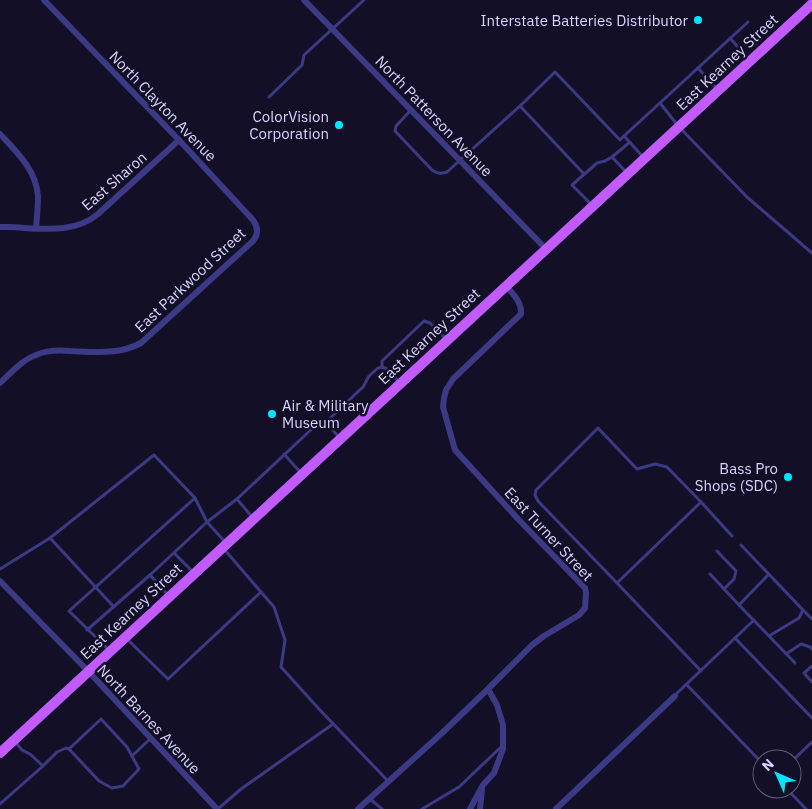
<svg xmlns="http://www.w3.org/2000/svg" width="812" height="809" font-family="'IBM Plex Sans',sans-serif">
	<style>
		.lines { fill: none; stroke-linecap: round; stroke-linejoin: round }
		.lane { stroke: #3d3a85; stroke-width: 3 }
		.street { stroke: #3d3a85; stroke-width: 6 }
		.primary { stroke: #c25bff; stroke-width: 10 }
		.poi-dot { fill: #00e5ff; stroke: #130f26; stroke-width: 2 }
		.labels { text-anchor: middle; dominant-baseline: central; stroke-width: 5; stroke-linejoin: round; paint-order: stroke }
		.poi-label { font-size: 15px; fill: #d9d4ff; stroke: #130f26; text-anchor: end }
		.street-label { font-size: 15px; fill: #d9d4ff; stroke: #130f26 }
	</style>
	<rect width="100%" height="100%" fill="#130f26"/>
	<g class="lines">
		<!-- lane -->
		<g class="lane">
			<polyline points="730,38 750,61"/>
			<polyline points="698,68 718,90"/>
			<polyline points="269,97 302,65 304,55 364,0"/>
			<polyline points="660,103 679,127 747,197 812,253"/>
			<polyline points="520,106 555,72 620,140 624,136"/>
			<path d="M410 111 396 126 395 131 432 170C438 174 441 174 447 172L520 106 584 174"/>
			<polyline points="612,157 627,173"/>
			<polyline points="644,158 624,136 748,22"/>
			<polyline points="591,204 572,185 597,163 605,161 612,157 630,142"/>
			<polyline points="382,367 382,361 424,321 430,323 447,340"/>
			<polyline points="325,423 363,387 369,376 378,368 382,367 387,369 399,382"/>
			<polyline points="284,454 300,472"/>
			<polyline points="237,499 252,517"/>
			<polyline points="701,502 732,536"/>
			<polyline points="50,538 154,455 195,498"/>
			<polyline points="741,545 803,610 799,618 769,636 739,605 769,574"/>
			<polyline points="717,551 736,571 734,579 724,589"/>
			<polyline points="174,553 193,572"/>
			<polyline points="0,569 50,538 114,607"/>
			<polyline points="710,574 739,605"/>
			<polyline points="150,575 168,595"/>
			<polyline points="617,583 538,501 535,495 536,490 598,428 637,469 655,464 667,467 701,502 617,583 701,671"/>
			<polyline points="261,592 274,607 285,640 281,667 319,709 388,781"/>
			<polyline points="803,610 812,619"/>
			<path d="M87 630 150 575 207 522 237 499 316 425C328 421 332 430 340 438"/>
			<polyline points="769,636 795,663"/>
			<polyline points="735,638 754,620"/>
			<polyline points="127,639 168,679 261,592 224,549"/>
			<polyline points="110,651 69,611 195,498 207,522 226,543"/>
			<polyline points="786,654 801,644 810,647 812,649"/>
			<polyline points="812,666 804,673 812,682"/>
			<polyline points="687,685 762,763"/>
			<polyline points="675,695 735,638 812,718"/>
			<polyline points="132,756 151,738"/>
			<polyline points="792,761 812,742"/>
			<polyline points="43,766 57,752 66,748 69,749 101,719 127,747 139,769 123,786 112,788 99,781 69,749"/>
			<polyline points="787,789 806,809"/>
			<polyline points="370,799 382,809"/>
			<polyline points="0,804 43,766 30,754 22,750 15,742"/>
			<polyline points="218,809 241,789 333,724"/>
			<polyline points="422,809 459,787 502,746"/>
		</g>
		<!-- street -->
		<g class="street">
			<polyline points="304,0 546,249"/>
			<path d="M0 134C17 152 36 170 38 196 38 207 37 217 36 228"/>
			<path d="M0 227H8C39 228 73 235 98 214L179 140"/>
			<path d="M0 383C11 373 22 360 36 355 47 350 59 350 70 351 95 352 119 355 141 343L253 241C259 234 258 227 253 220L179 140 44 0"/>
			<polyline points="0,581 88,671 217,809"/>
			<path d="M358 809 441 734 488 689 532 645 544 636 579 615 585 608 586 593 585 588 519 520 455 450 443 407 444 398 446 390 453 379 521 314C522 302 513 294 506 286"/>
			<polyline points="470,809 483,785 494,773 503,749 503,725 497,705 488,689"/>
			<polyline points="480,809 482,789"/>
			<polyline points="556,809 675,696"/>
		</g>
		<!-- primary -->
		<polyline class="primary" points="0,753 812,4"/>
	</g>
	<!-- markers -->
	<g class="poi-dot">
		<circle cx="698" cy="20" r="5"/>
		<circle cx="339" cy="125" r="5"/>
		<circle cx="272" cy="414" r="5"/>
		<circle cx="788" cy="477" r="5"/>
	</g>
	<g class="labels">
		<!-- poi labels -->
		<g class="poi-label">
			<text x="688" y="20">Interstate Batteries Distributor</text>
			<text x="329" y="116">ColorVision<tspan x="329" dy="17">Corporation</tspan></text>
			<text x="282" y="405" text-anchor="start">Air &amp; Military<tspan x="282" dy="17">Museum</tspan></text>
			<text x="778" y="468">Bass Pro<tspan x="778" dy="17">Shops (SDC)</tspan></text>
		</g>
		<!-- street labels -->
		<g class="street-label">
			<text transform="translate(727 62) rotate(-43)">East Kearney Street</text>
			<text transform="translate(163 106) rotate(46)">North Clayton Avenue</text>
			<text transform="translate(434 116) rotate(46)">North Patterson Avenue</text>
			<text transform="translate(114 181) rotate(-41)">East Sharon</text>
			<text transform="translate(190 280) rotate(-43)">East Parkwood Street</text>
			<text transform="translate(429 336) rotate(-43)">East Kearney Street</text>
			<text transform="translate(549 534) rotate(47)">East Turner Street</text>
			<text transform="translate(131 611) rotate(-43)">East Kearney Street</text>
			<text transform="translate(149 719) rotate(47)">North Barnes Avenue</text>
		</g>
	</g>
	<!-- north arrow -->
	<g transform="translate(777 774) rotate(315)"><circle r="24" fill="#130f26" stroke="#625e7d"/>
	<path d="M0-4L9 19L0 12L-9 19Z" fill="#00e5ff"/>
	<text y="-8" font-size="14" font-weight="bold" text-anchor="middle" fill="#d9d4ff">N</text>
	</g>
</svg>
